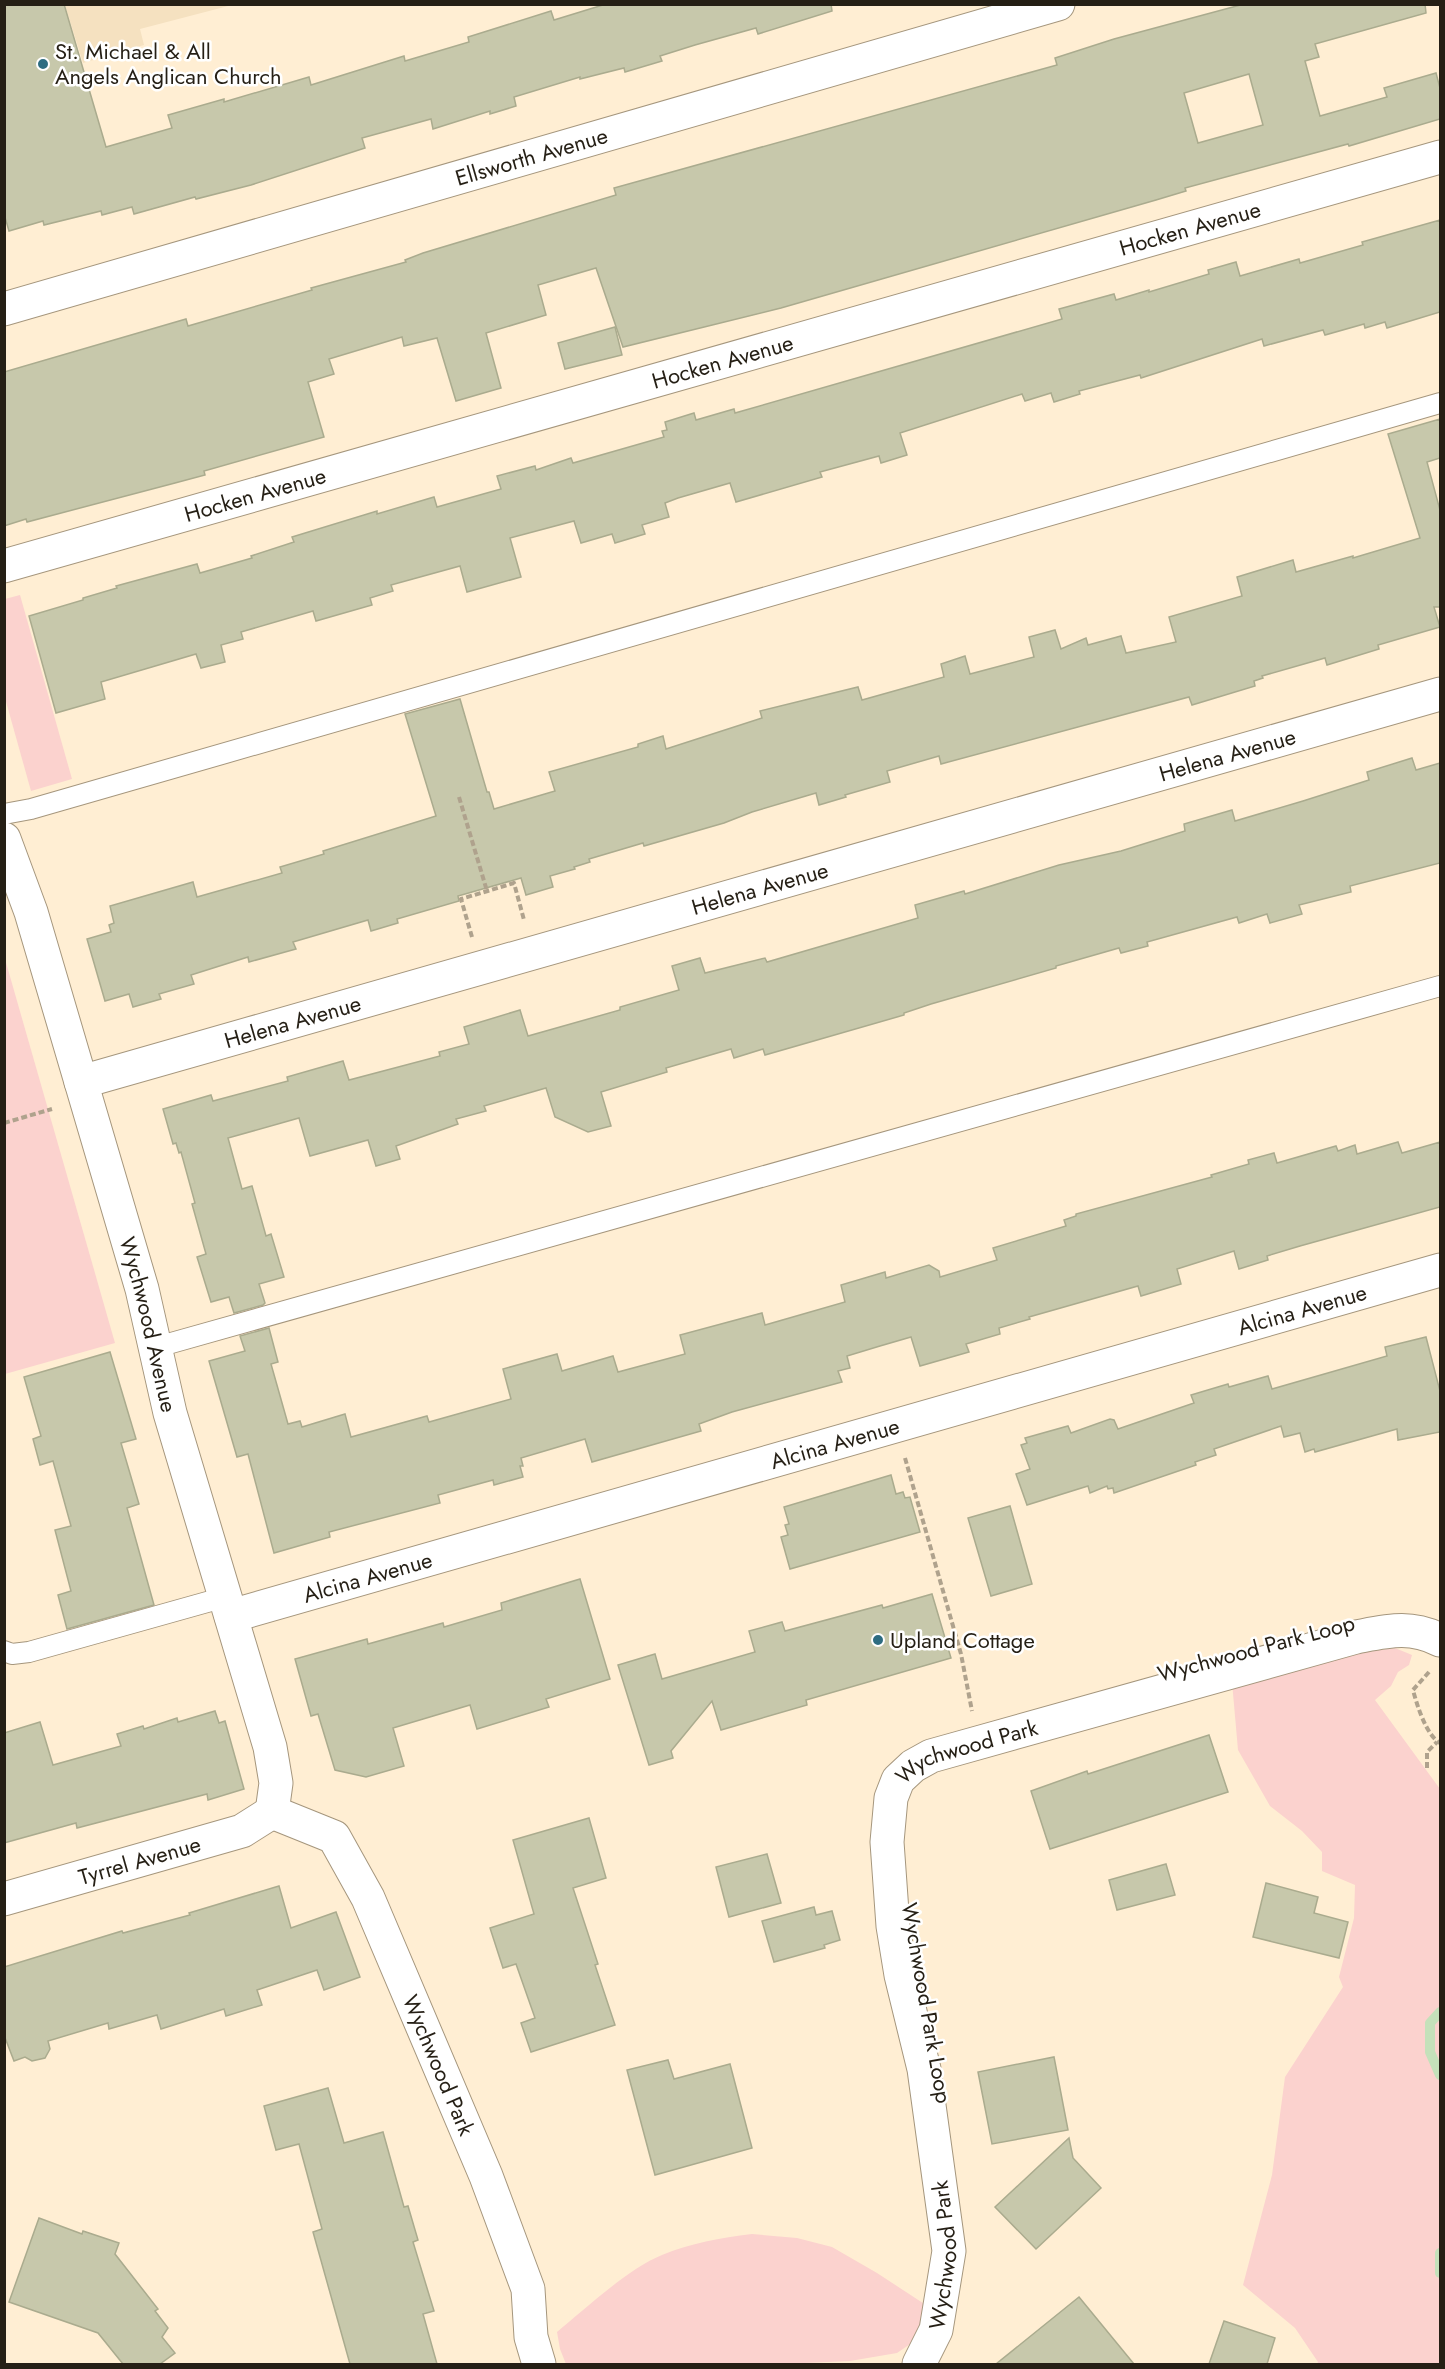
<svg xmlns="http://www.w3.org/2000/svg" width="1445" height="2369" font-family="Jost,sans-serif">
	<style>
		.built { fill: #f5e1c0 }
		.green { fill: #fbd2ce }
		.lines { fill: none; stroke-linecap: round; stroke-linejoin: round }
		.stream { stroke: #c4e1ba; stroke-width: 10 }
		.building { fill: #c7c8ab; stroke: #aaab8e; stroke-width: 1.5; fill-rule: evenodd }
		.lane-casing { stroke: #a5967d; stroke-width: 22 }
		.street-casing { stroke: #a5967d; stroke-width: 35 }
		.path { stroke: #afa28d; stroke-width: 4; stroke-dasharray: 6 3; stroke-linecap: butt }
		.lane { stroke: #fff; stroke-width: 20 }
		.street { stroke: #fff; stroke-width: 33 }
		.poi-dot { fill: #2d6c81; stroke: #fff; stroke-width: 2 }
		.labels { text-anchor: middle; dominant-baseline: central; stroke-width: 5; stroke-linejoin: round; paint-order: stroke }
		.poi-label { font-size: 22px; fill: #251f15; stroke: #fff; text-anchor: start }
		.street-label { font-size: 22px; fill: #251f15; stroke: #fff }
	</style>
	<rect width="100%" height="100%" fill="#ffeed3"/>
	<!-- built -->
	<polygon class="built" points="65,5 65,4 232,5 140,29 144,45 83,63"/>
	<!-- green -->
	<g class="green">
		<polygon points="20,595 72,779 31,791 5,698 5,599"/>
		<polygon points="5,959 115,1343 5,1374 4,1374"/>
		<polygon points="1395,1648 1412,1655 1409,1665 1398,1672 1391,1686 1375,1700 1440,1789 1440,2364 1317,2364 1318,2362 1295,2328 1243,2285 1272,2175 1285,2077 1343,1987 1339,1977 1354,1918 1355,1885 1322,1871 1322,1852 1302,1831 1270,1806 1238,1750 1232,1682 1358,1653"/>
		<path d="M752 2234 797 2238 832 2247 877 2273 929 2307 919 2338 897 2353 850 2361 783 2364H566L560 2349 557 2332C585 2309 629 2268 662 2255 691 2243 720 2238 752 2234Z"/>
	</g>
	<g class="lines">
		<!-- stream -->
		<g class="stream">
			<polyline points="1440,2012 1430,2023 1430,2052 1440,2075"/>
			<polyline points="1440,2253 1440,2273"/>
		</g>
	</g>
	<!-- building -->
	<g class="building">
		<polygon points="4,4 64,4 106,147 172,128 168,115 224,99 224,102 309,77 311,85 404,56 405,61 469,42 468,37 551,11 554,20 606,4 831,4 832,11 758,34 756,28 695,45 660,56 662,61 625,72 624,68 580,79 580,77 514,97 516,106 490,114 490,111 433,129 431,119 362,138 365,148 251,185 196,199 195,197 134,214 132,207 102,215 101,211 44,225 43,221 9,231 4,214"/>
		<path d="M1244 4H1425L1426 13 1315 44 1319 57 1305 61 1320 116 1387 97 1384 88 1436 73 1440 88V119L1349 146 1348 144 1185 188 1186 191 1156 200 781 308 623 347 596 268 538 285 546 315 486 333 501 388 456 401 437 338 404 346 402 337 329 359 334 374 308 382 324 437 204 471 205 475 175 483 27 522 26 519 4 526V372L186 319 188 326 312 290 311 288 406 262 405 260 423 253 616 195 614 188 1057 65 1055 58 1114 39ZM1249 74 1263 125 1198 143 1184 93Z"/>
		<polygon points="1440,220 1440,312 1387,328 1385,322 1365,328 1364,324 1325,335 1323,330 1264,346 1262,339 1141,378 1140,375 1079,391 1080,394 1054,402 1051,393 1025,401 1022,394 900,433 907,455 881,463 879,456 820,472 822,477 736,502 730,483 678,498 665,503 669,517 642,525 645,534 615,543 612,534 581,543 574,521 510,538 521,577 467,592 460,566 391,585 393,591 370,598 372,605 316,621 313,611 241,632 243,639 221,645 225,662 201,668 196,654 101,682 105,699 56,713 29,616 83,600 83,598 117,588 116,586 197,564 200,573 252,558 251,556 294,542 292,537 377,511 377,514 434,497 437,507 501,489 497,476 535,466 536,470 571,458 573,463 664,437 662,431 667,430 665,422 694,413 696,420 734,409 735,413 1062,319 1059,309 1114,294 1116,300 1149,290 1149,292 1209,274 1208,270 1236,262 1240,276 1299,259 1300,263 1363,245 1362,242"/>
		<polygon points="615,327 622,355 565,369 558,343"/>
		<polygon points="1440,419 1440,458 1427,462 1440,510 1440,607 1434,607 1440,627 1378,645 1379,649 1327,665 1325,658 1262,676 1263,678 1254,681 1255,686 1192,705 1189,697 941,764 939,756 887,771 890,782 845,795 846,797 819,805 816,793 752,812 724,823 644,846 643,843 589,859 590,862 574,867 575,869 550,876 553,887 526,895 521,878 458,896 459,901 397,919 398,923 371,931 368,920 293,942 296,949 249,962 248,957 191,975 194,984 159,994 161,999 133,1007 129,994 105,1001 87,939 111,932 109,925 114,923 110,906 193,882 197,897 282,873 280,867 324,854 323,851 436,816 405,714 460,699 487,792 489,792 494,809 555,791 549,772 638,747 638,744 663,736 666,749 762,718 760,711 858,687 862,700 944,677 941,664 965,656 970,674 1034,657 1029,637 1055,630 1061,649 1086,638 1088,645 1121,636 1126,653 1176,642 1169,617 1242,596 1237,577 1293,560 1296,572 1353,556 1353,558 1420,538 1388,434"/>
		<polygon points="1412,758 1416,770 1440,763 1440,863 1350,886 1351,892 1299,905 1302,914 1270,923 1267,914 1239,923 1237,917 1147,942 1148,946 1121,953 1119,948 1056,966 1056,968 931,1004 904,1013 904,1015 765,1055 763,1049 734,1058 731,1049 666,1068 667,1072 601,1092 611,1126 588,1132 555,1117 546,1088 484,1106 486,1111 456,1119 458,1124 396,1146 400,1159 376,1166 368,1140 310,1156 299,1118 228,1138 242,1189 252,1186 266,1236 271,1234 284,1277 259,1284 265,1303 263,1305 234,1313 229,1297 211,1302 197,1257 206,1254 192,1204 195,1203 181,1152 179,1153 176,1143 173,1144 163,1109 211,1095 213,1101 288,1081 287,1077 343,1061 349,1080 440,1056 439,1052 469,1044 464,1027 520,1010 528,1036 620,1010 620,1007 679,990 672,966 700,958 705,973 765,958 767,962 918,918 915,905 964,891 965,894 1059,865 1121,851 1185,831 1184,824 1232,810 1235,821 1303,801 1369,780 1367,772"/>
		<polygon points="1398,1142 1402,1153 1440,1142 1440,1207 1300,1246 1267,1256 1268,1260 1239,1269 1234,1251 1177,1269 1181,1284 1141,1296 1138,1286 1029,1317 1030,1319 999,1328 1000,1334 966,1344 969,1352 920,1366 911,1337 880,1346 847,1356 850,1368 838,1371 842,1382 732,1412 699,1424 701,1431 592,1462 585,1439 521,1458 523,1466 520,1466 523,1477 494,1485 493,1480 438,1495 440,1503 329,1532 330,1537 274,1553 248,1454 237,1457 209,1361 245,1351 240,1336 269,1328 278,1362 271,1364 288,1424 300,1421 302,1427 345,1414 351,1437 427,1416 429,1422 511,1399 503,1369 557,1354 562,1371 613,1356 618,1372 685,1354 680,1335 762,1313 765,1325 845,1302 841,1285 885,1272 886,1278 929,1265 939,1271 940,1277 997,1260 993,1248 1066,1226 1064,1220 1076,1216 1076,1214 1212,1177 1211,1175 1249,1164 1248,1160 1274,1153 1277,1163 1336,1146 1338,1151 1355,1145 1357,1154"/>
		<polygon points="1426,1337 1440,1391 1440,1432 1398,1440 1397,1429 1315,1452 1314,1449 1305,1452 1300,1433 1284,1437 1281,1426 1214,1449 1216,1455 1195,1462 1196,1465 1114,1493 1113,1488 1108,1489 1107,1486 1090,1493 1088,1486 1027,1505 1016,1474 1030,1469 1021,1445 1027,1443 1025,1438 1068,1426 1071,1433 1110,1419 1114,1420 1118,1429 1194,1403 1191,1395 1228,1384 1229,1387 1268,1376 1272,1389 1387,1356 1385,1347"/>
		<polygon points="110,1352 136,1439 121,1443 139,1504 127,1508 154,1605 67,1629 58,1595 71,1591 55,1530 71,1526 53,1461 40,1465 33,1439 41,1436 24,1377"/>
		<polygon points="891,1475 896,1494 903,1492 905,1498 910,1497 920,1532 790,1569 781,1537 788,1535 785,1525 789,1524 784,1507"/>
		<polygon points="1010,1506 1032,1584 991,1596 968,1518"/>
		<polygon points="580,1579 610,1679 546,1699 549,1707 477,1729 470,1705 393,1728 404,1766 366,1777 335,1770 318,1714 311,1716 295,1659 367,1639 368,1644 443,1623 444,1627 502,1610 501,1603"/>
		<polygon points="932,1594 951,1658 806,1700 807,1705 721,1730 712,1701 671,1751 673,1758 649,1765 618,1665 655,1654 662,1679 755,1652 749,1631 782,1622 785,1631 882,1605 883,1608"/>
		<polygon points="215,1711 219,1723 225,1721 244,1789 208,1800 207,1794 77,1828 76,1823 4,1843 4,1733 40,1722 53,1765 121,1746 117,1734 143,1726 144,1729 177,1718 178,1722"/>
		<polygon points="1209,1735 1228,1792 1050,1849 1031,1791 1087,1771 1088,1774"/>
		<polygon points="589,1818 606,1878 573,1888 598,1964 595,1965 615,2025 531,2052 521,2023 535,2018 516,1964 503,1968 490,1928 534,1914 513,1840"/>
		<polygon points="767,1854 781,1903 729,1917 716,1867"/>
		<polygon points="1166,1864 1175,1895 1117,1910 1109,1880"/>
		<polygon points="1266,1883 1318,1897 1314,1913 1348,1922 1339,1958 1253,1937"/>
		<polygon points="279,1886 291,1928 336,1912 360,1977 324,1990 317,1970 257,1990 262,2005 226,2016 224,2009 161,2029 157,2015 109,2029 108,2023 48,2041 50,2049 45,2058 32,2061 25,2057 14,2061 4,2035 4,1967 122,1931 123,1933 190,1915 189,1913"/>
		<polygon points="814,1907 816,1915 832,1911 840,1940 824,1945 825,1948 774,1962 762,1921"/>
		<polygon points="1054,2057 1068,2130 992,2144 978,2072"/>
		<polygon points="668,2060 674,2079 730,2064 752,2148 655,2175 627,2070"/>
		<polygon points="328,2088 344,2143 383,2132 404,2207 408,2206 418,2240 413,2242 434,2311 423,2314 437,2364 350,2364 313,2232 322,2229 299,2144 276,2150 264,2106"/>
		<polygon points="1069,2138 1073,2158 1101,2188 1036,2249 995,2207"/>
		<polygon points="39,2218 82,2234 83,2231 119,2243 115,2254 158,2309 155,2311 168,2328 162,2337 175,2353 160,2364 123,2364 98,2333 9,2302"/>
		<polygon points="1079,2297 1134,2364 996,2364"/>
		<polygon points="1224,2321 1275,2338 1267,2364 1209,2364"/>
	</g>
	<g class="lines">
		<!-- lane casing -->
		<g class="lane-casing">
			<g id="lane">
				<polyline points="4,814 31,809 1440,403"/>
				<polyline points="157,1347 1440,986"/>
				<polyline points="4,1651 12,1654 29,1652 225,1597"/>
			</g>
		</g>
		<!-- street casing -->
		<g class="street-casing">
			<g id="street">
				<path id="s1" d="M4 309 1058 4"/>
				<path id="s2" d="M4 566 1440 157"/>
				<path id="s3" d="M4 839 31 912 142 1289 170 1413 270 1747 276 1783 272 1812"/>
				<path id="s4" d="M81 1082 1440 694"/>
				<path id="s5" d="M231 1616 1440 1270"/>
				<path id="s6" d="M272 1812 334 1837 368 1898 486 2176 528 2289 531 2337 539 2364"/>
				<path id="s7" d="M4 1899 242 1831 272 1812"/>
				<path id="s8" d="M919 2364 936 2330 949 2251 924 2069 901 1975 893 1926 887 1842 891 1798 898 1780 913 1766 931 1756 1356 1637C1388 1631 1410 1625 1440 1640"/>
			</g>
		</g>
		<!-- path -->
		<g class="path">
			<polyline points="459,797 487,891"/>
			<polyline points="472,937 461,899 514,883 524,920"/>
			<polyline points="4,1123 52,1109"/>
			<polyline points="905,1458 961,1654 972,1711"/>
			<path d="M1429 1672 1413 1690C1417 1705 1426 1735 1440 1743"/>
			<polyline points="1427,1768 1427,1752 1437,1742"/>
		</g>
		<!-- lane -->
		<use href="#lane" class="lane"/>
		<!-- street -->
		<use href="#street" class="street"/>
	</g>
	<!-- markers -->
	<g class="poi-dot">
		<circle cx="43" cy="64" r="6"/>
		<circle cx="878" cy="1640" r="6"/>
	</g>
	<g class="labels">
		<!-- poi labels -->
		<g class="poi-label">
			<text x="55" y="51">St. Michael &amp; All<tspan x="55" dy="25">Angels Anglican Church</tspan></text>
			<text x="890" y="1640">Upland Cottage</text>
		</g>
		<!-- street labels -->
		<g class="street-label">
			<text stroke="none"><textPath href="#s1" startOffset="549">Ellsworth Avenue</textPath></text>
			<text stroke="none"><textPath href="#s2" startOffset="1233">Hocken Avenue</textPath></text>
			<text stroke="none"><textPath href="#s2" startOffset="747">Hocken Avenue</textPath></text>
			<text stroke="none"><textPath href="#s2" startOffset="261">Hocken Avenue</textPath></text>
			<text stroke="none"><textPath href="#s4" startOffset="1192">Helena Avenue</textPath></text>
			<text stroke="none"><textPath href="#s4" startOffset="706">Helena Avenue</textPath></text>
			<text stroke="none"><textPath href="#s4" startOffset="220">Helena Avenue</textPath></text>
			<text stroke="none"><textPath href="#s5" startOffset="1114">Alcina Avenue</textPath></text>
			<text stroke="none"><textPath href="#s3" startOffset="507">Wychwood Avenue</textPath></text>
			<text stroke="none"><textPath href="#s5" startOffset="628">Alcina Avenue</textPath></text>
			<text stroke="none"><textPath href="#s5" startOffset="142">Alcina Avenue</textPath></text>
			<text transform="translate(1256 1648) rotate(-15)">Wychwood Park Loop</text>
			<text stroke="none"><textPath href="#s8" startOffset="672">Wychwood Park</textPath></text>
			<text stroke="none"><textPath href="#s7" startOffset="141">Tyrrel Avenue</textPath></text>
			<text transform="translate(927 2003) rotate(80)">Wychwood Park Loop</text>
			<text stroke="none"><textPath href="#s6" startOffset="318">Wychwood Park</textPath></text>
			<text stroke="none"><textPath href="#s8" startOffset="114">Wychwood Park</textPath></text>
		</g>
	</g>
	<!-- border -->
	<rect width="1445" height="2369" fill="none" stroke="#251f15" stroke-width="12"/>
</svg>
